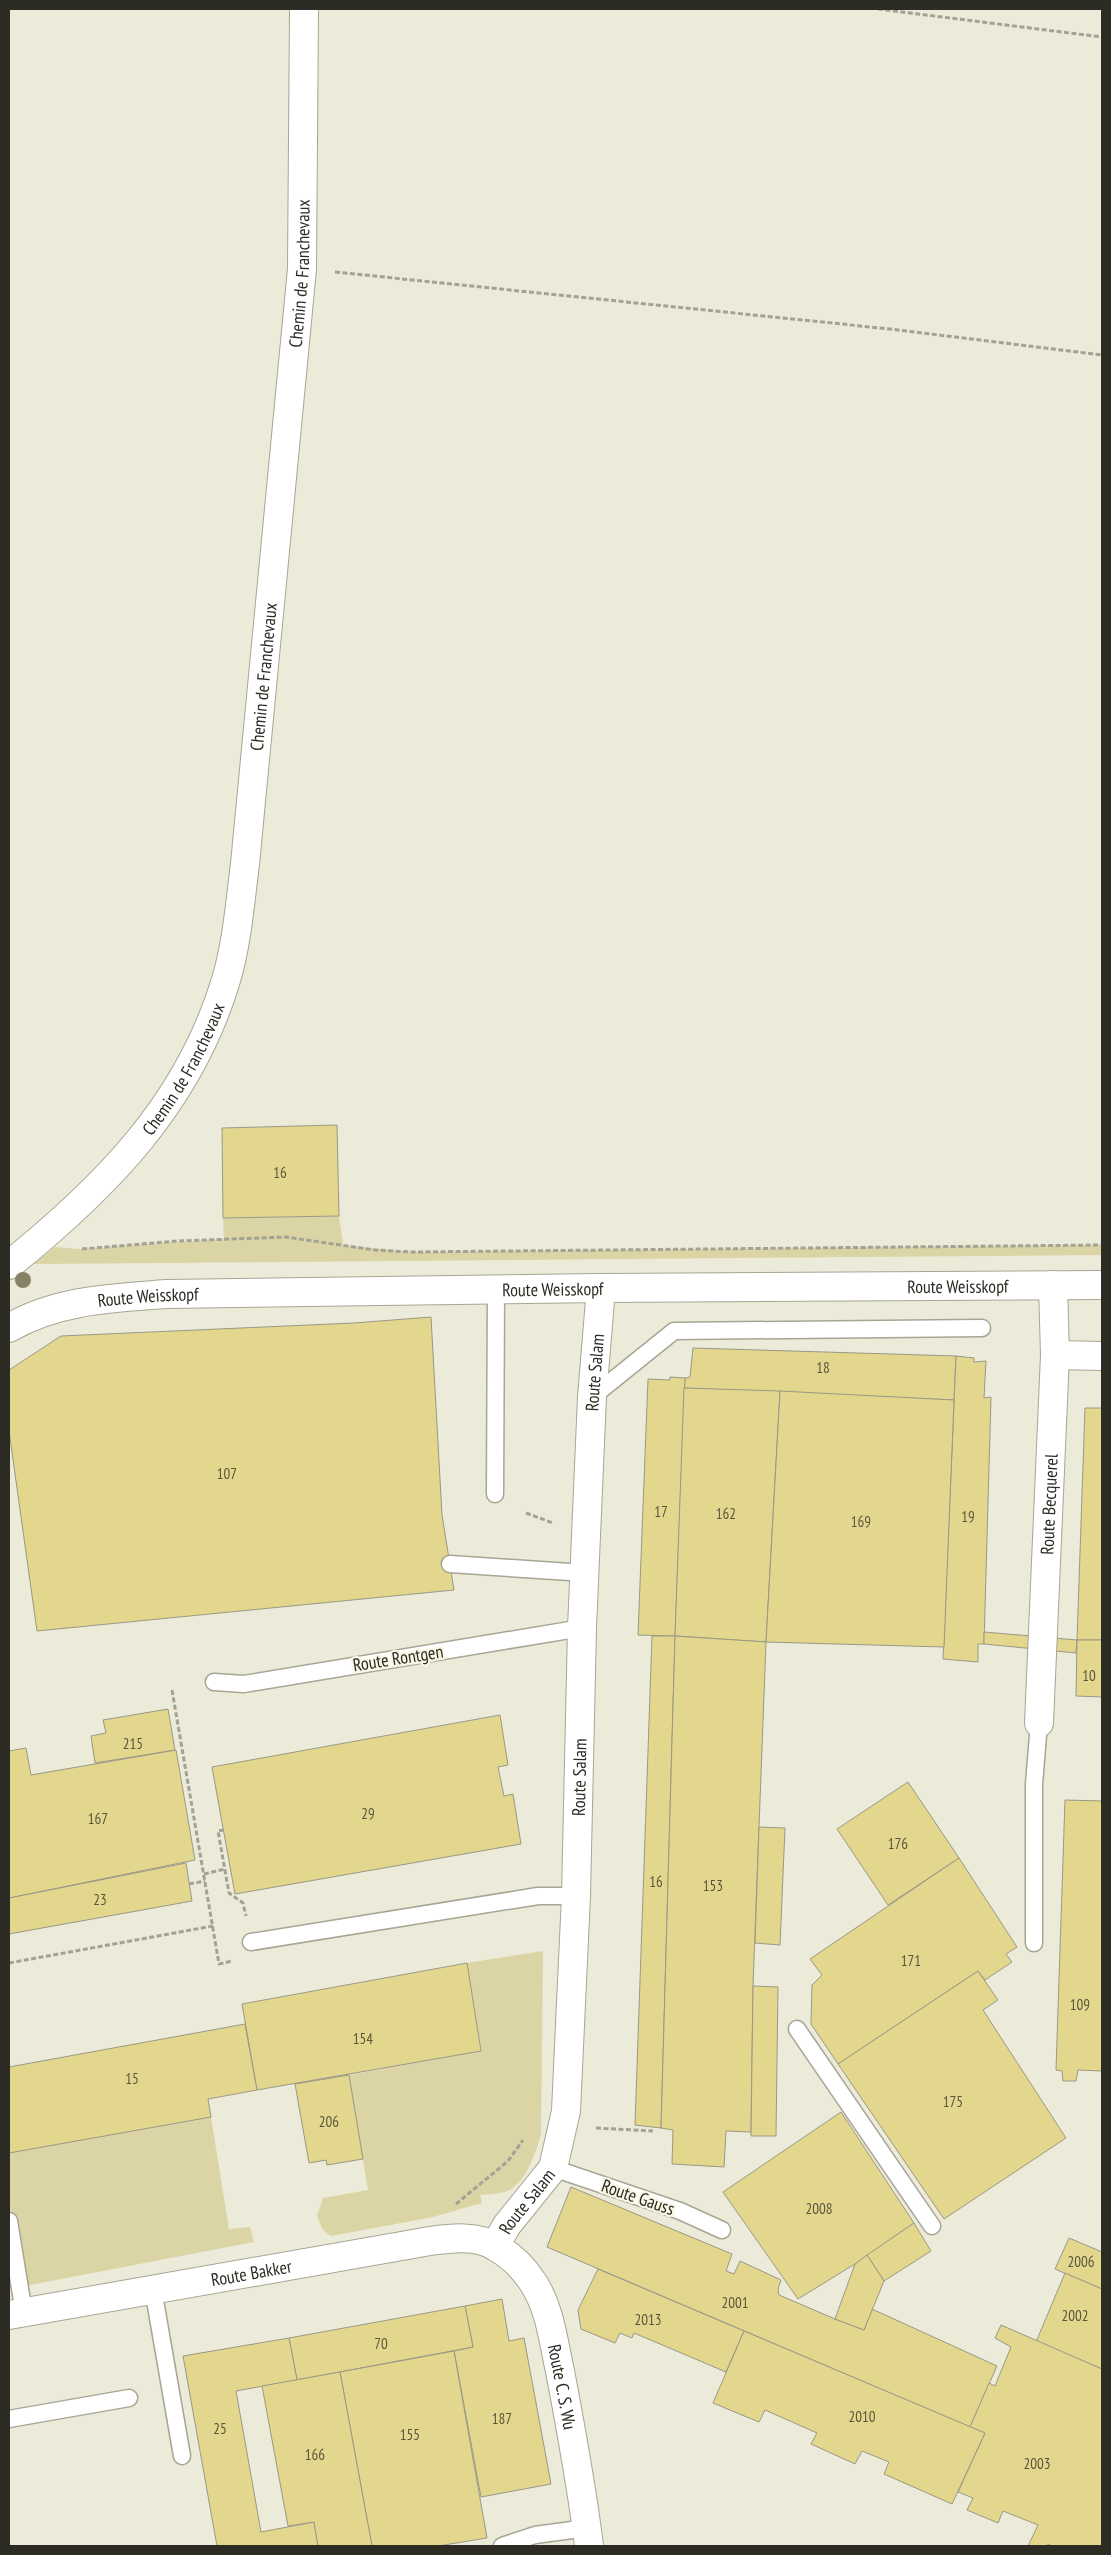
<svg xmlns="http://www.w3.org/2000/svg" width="1111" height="2555" font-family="'PT Sans Narrow',sans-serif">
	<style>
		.green { fill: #dbd5a6 }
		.building { fill: #e2d78d; stroke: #9a9887 }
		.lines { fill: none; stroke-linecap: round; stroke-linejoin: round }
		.service-casing { stroke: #a8a594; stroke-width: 19 }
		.minor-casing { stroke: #a8a594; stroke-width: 30 }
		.path { stroke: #a3a294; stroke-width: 3; stroke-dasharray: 5 2.5; stroke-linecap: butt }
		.service { stroke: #fff; stroke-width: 16 }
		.minor { stroke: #fff; stroke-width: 28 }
		.tree { fill: #868268 }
		.labels { text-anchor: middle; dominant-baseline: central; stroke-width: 4.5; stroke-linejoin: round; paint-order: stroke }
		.number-label { font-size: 15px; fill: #5a563e }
		.street-label { font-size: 18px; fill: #2c2b24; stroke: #f9f7e5 }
	</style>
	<rect width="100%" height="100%" fill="#ecead8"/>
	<!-- green -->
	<g class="green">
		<polygon points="339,1216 343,1245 411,1252 1102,1245 1102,1255 34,1264 55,1247 79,1249 224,1239 223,1218"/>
		<path d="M543 1951 541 2135C535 2153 528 2178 511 2189 504 2194 489 2194 480 2195L482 2203 433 2217 331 2236 323 2230 317 2216 323 2198 368 2190 349 2075 481 2051 467 1963Z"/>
		<polygon points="211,2117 229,2229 250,2227 254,2242 9,2289 9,2153"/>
	</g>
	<!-- building -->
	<g class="building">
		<polygon points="337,1125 339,1216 223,1218 222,1128"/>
		<polygon points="431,1317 442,1515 454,1590 37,1631 9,1431 9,1370 61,1336 354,1323"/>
		<polygon points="693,1348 956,1356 954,1400 684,1388 685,1378 690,1377"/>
		<polygon points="956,1356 974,1358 974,1362 986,1361 984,1398 991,1397 984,1644 978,1644 978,1662 943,1659"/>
		<polygon points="670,1377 685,1378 675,1636 638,1635 648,1379 670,1380"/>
		<polygon points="684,1388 780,1391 766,1642 675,1636"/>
		<polygon points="780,1391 954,1400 944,1647 766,1642"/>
		<polygon points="1085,1408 1102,1408 1102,1640 1077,1640"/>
		<polygon points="984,1632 1077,1640 1076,1653 984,1644"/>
		<polygon points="652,1636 675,1636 661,2128 635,2125"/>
		<polygon points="675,1636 766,1642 753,1986 751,2132 726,2131 724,2167 672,2164 673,2130 661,2128"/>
		<polygon points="1077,1640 1102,1640 1102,1697 1076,1696"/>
		<polygon points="168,1709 175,1750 95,1763 91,1736 106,1733 103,1720"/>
		<polygon points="500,1715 508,1765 498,1767 504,1796 513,1794 521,1844 235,1894 212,1767"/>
		<polygon points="26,1748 31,1775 176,1750 195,1860 9,1898 9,1751"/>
		<polygon points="908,1782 959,1858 888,1905 837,1829"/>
		<polygon points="1065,1800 1102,1801 1102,2071 1078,2070 1076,2081 1063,2081 1062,2071 1056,2070"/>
		<polygon points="759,1827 785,1828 780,1945 755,1943"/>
		<polygon points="959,1858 1017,1947 1006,1954 1012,1962 985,1980 978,1971 838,2064 811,2024 812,1985 822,1975 810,1959"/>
		<polygon points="186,1863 192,1901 9,1934 9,1898"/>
		<polygon points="467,1963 481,2051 257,2090 242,2004"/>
		<polygon points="978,1971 998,2000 983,2010 1066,2138 944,2219 838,2064"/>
		<polygon points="753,1986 778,1987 776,2136 751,2136"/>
		<polygon points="245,2024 257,2090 208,2099 211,2117 9,2153 9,2067"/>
		<polygon points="349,2075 363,2159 327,2165 326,2160 309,2163 295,2084"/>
		<polygon points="841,2112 914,2223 855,2264 798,2299 723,2192"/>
		<polygon points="571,2187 732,2254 726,2271 734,2274 740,2261 781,2280 778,2289 779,2295 835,2319 864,2330 872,2309 997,2366 970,2427 547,2247"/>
		<polygon points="914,2223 931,2251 884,2281 867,2255"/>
		<polygon points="1069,2238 1102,2252 1102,2289 1055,2269"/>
		<polygon points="867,2255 884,2281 864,2330 835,2319 855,2264"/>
		<polygon points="598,2269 744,2331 726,2372 634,2333 632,2338 620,2333 615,2343 581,2329 578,2310"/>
		<polygon points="1065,2273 1102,2289 1102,2369 1036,2342"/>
		<polygon points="502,2299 509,2341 524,2338 551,2484 481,2497 454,2351 473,2347 465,2306"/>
		<polygon points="465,2306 473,2347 297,2380 289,2338"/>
		<polygon points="1001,2325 1102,2369 1102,2546 1052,2546 1048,2544 1047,2546 1028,2546 1038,2525 1003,2511 998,2523 967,2510 973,2498 958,2492 985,2433 970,2427 989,2383 995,2386 1011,2347 995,2338"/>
		<polygon points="744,2331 985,2433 952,2504 884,2474 889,2462 862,2451 855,2464 811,2444 817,2433 765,2410 759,2422 713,2403"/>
		<polygon points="289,2338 297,2380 236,2391 261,2532 314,2522 318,2546 217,2546 183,2356"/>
		<polygon points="454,2351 487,2538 438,2546 372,2546 340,2372"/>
		<polygon points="340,2372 372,2546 318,2546 314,2522 288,2526 262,2386"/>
	</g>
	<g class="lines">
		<!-- service casing -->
		<g class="service-casing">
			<g id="service">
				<polyline points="592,1397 674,1331 982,1328"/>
				<polyline points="495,1494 496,1289"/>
				<polyline points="450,1564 585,1573"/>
				<polyline points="214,1682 244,1684 582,1628"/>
				<polyline points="251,1942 538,1896 576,1896"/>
				<polyline points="1034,1943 1034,1784 1039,1723"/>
				<polyline points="797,2029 932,2226"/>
				<polyline points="553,2168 680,2211 722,2230"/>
				<polyline points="9,2221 24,2313"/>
				<polyline points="153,2289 182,2456"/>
				<polyline points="9,2419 129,2398"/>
				<polyline points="502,2546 535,2535 587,2528"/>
			</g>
		</g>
		<!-- minor casing -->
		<g class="minor-casing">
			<g id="minor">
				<path id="s1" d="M9 1265C106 1187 189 1103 226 980 237 943 240 903 245 864L302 269 304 9"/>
				<path id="s2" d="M9 1328C57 1300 112 1298 166 1294L601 1288 1102 1285"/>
				<polyline points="1055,1355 1102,1356"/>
				<path id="s3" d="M1039 1723 1055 1355 1053 1285"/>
				<path id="s4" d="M495 2246 507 2225 553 2168 566 2111 576 1896 582 1628 592 1397 601 1288"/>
				<path id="s5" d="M9 2315 430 2241C452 2238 477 2235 496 2247 510 2255 523 2267 532 2281 550 2307 553 2340 560 2371 571 2429 582 2488 589 2546"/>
			</g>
		</g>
		<!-- path -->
		<g class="path">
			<polyline points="878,9 1102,37"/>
			<polyline points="335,272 890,329 1102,355"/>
			<polyline points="82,1249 178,1241 286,1237 375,1250 411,1252 1102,1245"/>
			<polyline points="526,1513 553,1523"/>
			<polyline points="172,1690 219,1964 232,1961"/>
			<polyline points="224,1830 218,1831 229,1893 243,1903 246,1916"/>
			<polyline points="204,1874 225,1869"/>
			<polyline points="189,1884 205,1881"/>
			<polyline points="9,1963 213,1926"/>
			<polyline points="596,2128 653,2131"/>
			<polyline points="456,2204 508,2161 523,2140"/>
		</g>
		<!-- service -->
		<use href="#service" class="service"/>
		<!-- minor -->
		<use href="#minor" class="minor"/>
	</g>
	<!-- trees -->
	<circle class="tree" cx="23" cy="1280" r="8"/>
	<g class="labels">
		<!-- number labels -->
		<g class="number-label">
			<text x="280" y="1172">16</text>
			<text x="823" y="1367">18</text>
			<text x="227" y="1473">107</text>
			<text x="661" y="1511">17</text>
			<text x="726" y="1513">162</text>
			<text x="968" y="1516">19</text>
			<text x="861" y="1521">169</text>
			<text x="1089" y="1675">10</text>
			<text x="133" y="1743">215</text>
			<text x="368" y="1813">29</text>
			<text x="98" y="1818">167</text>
			<text x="898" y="1843">176</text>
			<text x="656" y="1881">16</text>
			<text x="713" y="1885">153</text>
			<text x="100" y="1899">23</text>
			<text x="911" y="1960">171</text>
			<text x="1080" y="2004">109</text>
			<text x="363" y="2038">154</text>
			<text x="132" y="2078">15</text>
			<text x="953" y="2101">175</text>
			<text x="329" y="2121">206</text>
			<text x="819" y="2208">2008</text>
			<text x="1081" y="2261">2006</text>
			<text x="735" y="2302">2001</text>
			<text x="1075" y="2315">2002</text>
			<text x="648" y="2319">2013</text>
			<text x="381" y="2343">70</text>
			<text x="862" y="2416">2010</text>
			<text x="502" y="2418">187</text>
			<text x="220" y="2428">25</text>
			<text x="410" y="2434">155</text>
			<text x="315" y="2454">166</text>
			<text x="1037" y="2463">2003</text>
		</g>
		<!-- street labels -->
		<g class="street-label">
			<text stroke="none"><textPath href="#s1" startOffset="1075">Chemin de Franchevaux</textPath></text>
			<text stroke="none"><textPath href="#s1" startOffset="670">Chemin de Franchevaux</textPath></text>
			<text stroke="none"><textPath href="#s1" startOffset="265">Chemin de Franchevaux</textPath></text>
			<text stroke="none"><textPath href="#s2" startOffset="954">Route Weisskopf</textPath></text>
			<text stroke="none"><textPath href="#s2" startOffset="549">Route Weisskopf</textPath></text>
			<text stroke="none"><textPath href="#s2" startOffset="144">Route Weisskopf</textPath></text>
			<text stroke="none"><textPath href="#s4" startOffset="895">Route Salam</textPath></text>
			<text stroke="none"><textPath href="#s3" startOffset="219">Route Becquerel</textPath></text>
			<text transform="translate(398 1658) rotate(-9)">Route Rontgen</text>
			<text stroke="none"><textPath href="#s4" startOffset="490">Route Salam</textPath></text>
			<text transform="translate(638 2197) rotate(19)">Route Gauss</text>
			<text stroke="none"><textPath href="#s4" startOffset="55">Route Salam</textPath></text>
			<text stroke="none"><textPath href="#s5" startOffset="246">Route Bakker</textPath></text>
			<text stroke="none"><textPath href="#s5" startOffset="656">Route C. S. Wu</textPath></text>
		</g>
	</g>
	<!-- border -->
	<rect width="1111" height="2555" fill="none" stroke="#2c2b24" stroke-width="20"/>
</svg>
